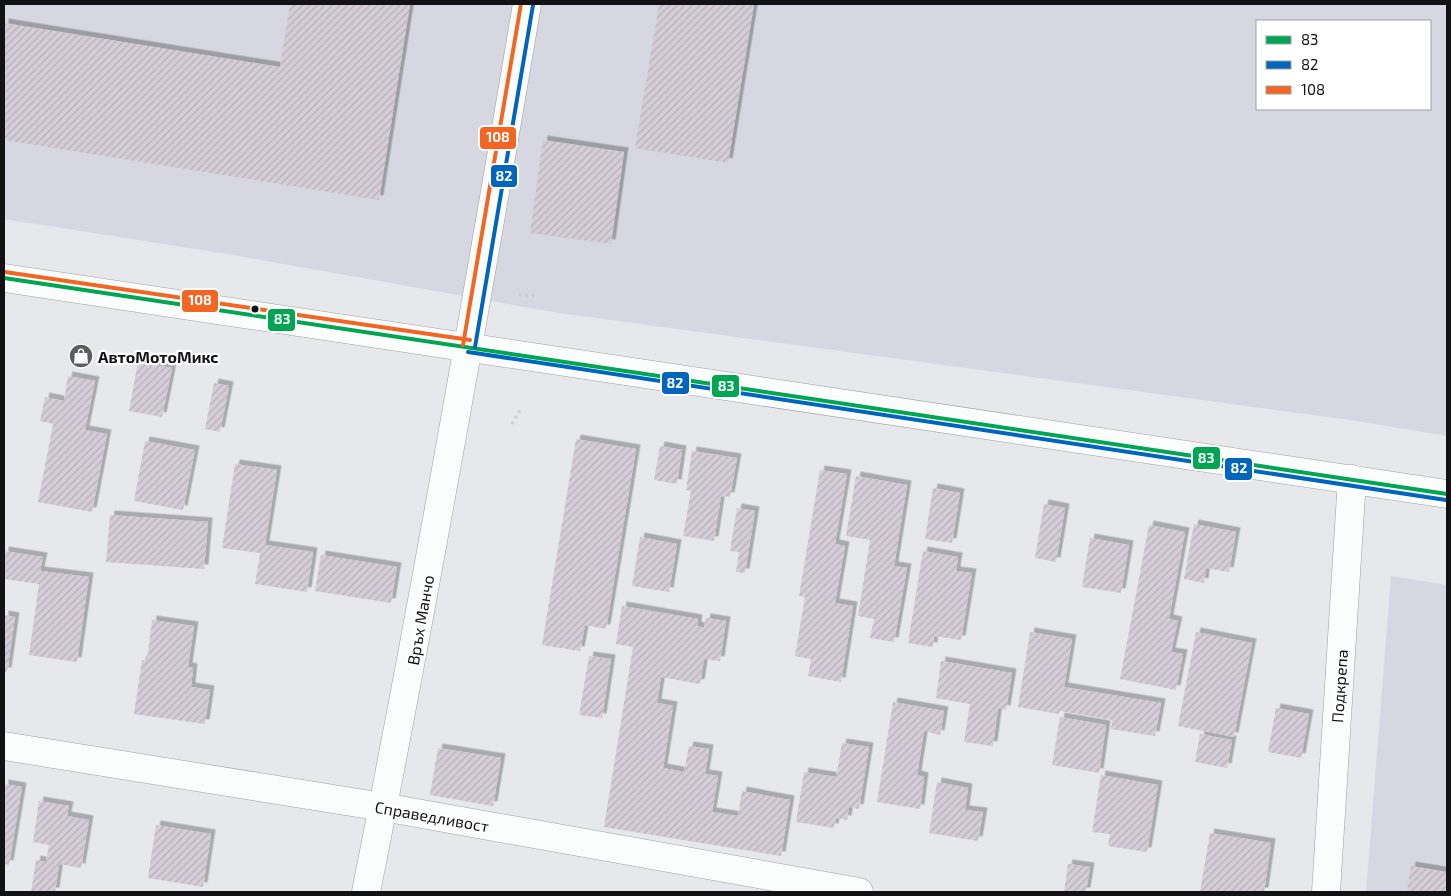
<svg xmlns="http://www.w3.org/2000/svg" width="1451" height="896" font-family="'Exo 2',sans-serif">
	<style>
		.built { fill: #d6d7e0; fill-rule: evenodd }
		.building { fill: url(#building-hatch); filter: url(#shadow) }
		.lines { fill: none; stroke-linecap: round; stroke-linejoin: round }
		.minor-casing { stroke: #9e9fa2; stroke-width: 29 }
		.tertiary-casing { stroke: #9e9fa2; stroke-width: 29 }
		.path { stroke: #cdcdcd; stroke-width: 3; stroke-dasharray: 2.5 4; stroke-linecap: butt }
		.minor { stroke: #fbfcfc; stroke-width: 28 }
		.tertiary { stroke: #fbfcfc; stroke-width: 28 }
		.bus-1-casing { stroke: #fff; stroke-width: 8 }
		.bus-2-casing { stroke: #fff; stroke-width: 8 }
		.bus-3-casing { stroke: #fff; stroke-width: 8 }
		.bus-1 { stroke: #00a651; stroke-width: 4 }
		.bus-2 { stroke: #0065bd; stroke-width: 4 }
		.bus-3 { stroke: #f26522; stroke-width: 4 }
		.bus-dot { fill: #121214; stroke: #fff; stroke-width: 2 }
		.labels { text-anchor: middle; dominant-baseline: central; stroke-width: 4.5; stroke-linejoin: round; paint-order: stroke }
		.poi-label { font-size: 16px; font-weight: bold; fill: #121214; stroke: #fff; text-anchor: start }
		.street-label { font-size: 16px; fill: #121214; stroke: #fff }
		.line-badge { stroke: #fff; stroke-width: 2 }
		.badge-label { font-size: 14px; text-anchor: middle; font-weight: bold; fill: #fff }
	</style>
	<defs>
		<pattern id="building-hatch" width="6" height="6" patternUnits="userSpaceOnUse" patternTransform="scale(1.25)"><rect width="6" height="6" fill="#d5ced8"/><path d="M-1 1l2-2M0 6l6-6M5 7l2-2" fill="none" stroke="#b6b0b8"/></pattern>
		<filter id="shadow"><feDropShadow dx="4.5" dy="-4.5" stdDeviation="0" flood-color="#0004"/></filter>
	</defs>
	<rect width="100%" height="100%" fill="#e7e8ec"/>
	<!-- built -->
	<g class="built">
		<path d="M4 4H1447V436L1350 420 559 313 227 254 4 219ZM1257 21H1430V109H1257Z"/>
		<polygon points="1391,576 1447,585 1447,892 1366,892"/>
	</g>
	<!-- building -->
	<g class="building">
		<polygon points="290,4 410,4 379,200 4,140 4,23 280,67"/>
		<polygon points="659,4 754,4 728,163 635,148"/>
		<polygon points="543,140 624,152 611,244 530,233"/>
		<polygon points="138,362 172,368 162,417 129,411"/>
		<polygon points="68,376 95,381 85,430 107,434 92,512 38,502 53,424 40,421 45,397 64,401"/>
		<polygon points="214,383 229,386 220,432 205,429"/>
		<polygon points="576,439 636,449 606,629 585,625 580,651 542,645"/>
		<polygon points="145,441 195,450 183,510 134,501"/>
		<polygon points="660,446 682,450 677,484 654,480"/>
		<polygon points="692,451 737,458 730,497 721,496 714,541 683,536 691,491 686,490"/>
		<polygon points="235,464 277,470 265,545 313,552 307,592 255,584 260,553 222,548"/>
		<polygon points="820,470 847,474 835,544 845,546 835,603 853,606 841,682 808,676 811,659 795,656 805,597 799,596"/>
		<polygon points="856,476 907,485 894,566 907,568 894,642 870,638 874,619 858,616 870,540 846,536"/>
		<polygon points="933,488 960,493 952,543 925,539"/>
		<polygon points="1044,504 1065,508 1056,562 1035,558"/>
		<polygon points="737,508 755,511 745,573 736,572 739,552 730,551"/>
		<polygon points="110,515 208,522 204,569 106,562"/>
		<polygon points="1194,524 1236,532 1229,572 1206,568 1204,583 1184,579"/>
		<polygon points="1149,525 1185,532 1169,619 1178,621 1171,652 1183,654 1176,690 1120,679"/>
		<polygon points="640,537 677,544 669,592 632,586"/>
		<polygon points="1090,538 1129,545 1121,593 1082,587"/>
		<polygon points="4,551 43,557 40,571 89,577 77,662 29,655 39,584 4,579"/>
		<polygon points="923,551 958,557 956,571 972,573 961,640 934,636 933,647 908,643"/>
		<polygon points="321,555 397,567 391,603 315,591"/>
		<polygon points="622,606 698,619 697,626 704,628 706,618 726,621 720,661 704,659 700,684 661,677 657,703 673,706 663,768 684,772 689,746 709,749 705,774 718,776 712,812 738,816 742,791 790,800 781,856 604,827 633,647 616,644"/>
		<polygon points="4,615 15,617 7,672 4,672"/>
		<polygon points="152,620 194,626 188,667 193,668 191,687 210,690 205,724 134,714 142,660 147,661"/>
		<polygon points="1030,632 1072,639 1064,687 1161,703 1155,736 1111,729 1112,720 1060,711 1059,714 1018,707"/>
		<polygon points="1196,632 1252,643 1234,737 1178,726"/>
		<polygon points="589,656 611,659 602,718 579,715"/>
		<polygon points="941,661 1012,673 1006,710 998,708 993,746 964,742 970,704 936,698"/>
		<polygon points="893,702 944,711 940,735 924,731 917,775 924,777 920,809 877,802"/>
		<polygon points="1276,708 1309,714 1301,758 1268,752"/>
		<polygon points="1060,717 1106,725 1099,773 1052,765"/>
		<polygon points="1200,734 1232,740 1227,768 1195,762"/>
		<polygon points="842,743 869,747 859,809 849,807 847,820 836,818 834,828 796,822 804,772 836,777"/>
		<polygon points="438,748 501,758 493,806 430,795"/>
		<polygon points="1101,775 1158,785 1147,852 1108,846 1110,834 1092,832"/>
		<polygon points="937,782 968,788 965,810 983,812 978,841 929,833"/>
		<polygon points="4,784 22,787 9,865 4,864"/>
		<polygon points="39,801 69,806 67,816 89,820 81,868 59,864 55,892 31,892 36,860 46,862 49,845 33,842"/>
		<polygon points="156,825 211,834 203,887 148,878"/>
		<polygon points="1210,833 1271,843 1264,892 1200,892"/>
		<polygon points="1068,864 1090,867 1086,892 1064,892"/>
		<polygon points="1411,866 1447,872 1447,892 1407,892"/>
	</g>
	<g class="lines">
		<!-- minor casing -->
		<g class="minor-casing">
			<g id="minor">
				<polyline points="4,746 383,807 859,892"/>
				<path d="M366 892C425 597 477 301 527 4"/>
				<polyline points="1326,892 1352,479"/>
			</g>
		</g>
		<!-- tertiary casing -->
		<g class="tertiary-casing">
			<polyline id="tertiary" points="4,278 1447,494"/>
		</g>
		<!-- path -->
		<g class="path">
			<polyline points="519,295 539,296"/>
			<polyline points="512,424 520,410"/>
		</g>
		<!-- minor -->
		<use href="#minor" class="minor"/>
		<!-- tertiary -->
		<use href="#tertiary" class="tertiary"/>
		<!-- bus-1 casing -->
		<g class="bus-1-casing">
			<polyline id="bus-1" points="4,278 1447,494"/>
		</g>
		<!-- bus-2 casing -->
		<g class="bus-2-casing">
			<g id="bus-2">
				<polyline points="475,347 533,5"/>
				<polyline points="468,352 1446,500"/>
			</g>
		</g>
		<!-- bus-3 casing -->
		<g class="bus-3-casing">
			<g id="bus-3">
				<polyline points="5,272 470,340"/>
				<polyline points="463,345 521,4"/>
			</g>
		</g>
		<!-- bus-1 -->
		<use href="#bus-1" class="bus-1"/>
		<!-- bus-2 -->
		<use href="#bus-2" class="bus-2"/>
		<!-- bus-3 -->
		<use href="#bus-3" class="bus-3"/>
	</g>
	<!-- icons -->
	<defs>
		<g id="shop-disc" transform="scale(1.25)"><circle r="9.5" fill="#5d5d60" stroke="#fff"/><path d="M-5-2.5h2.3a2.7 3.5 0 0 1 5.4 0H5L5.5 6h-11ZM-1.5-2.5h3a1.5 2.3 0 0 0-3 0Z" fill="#fff"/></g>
	</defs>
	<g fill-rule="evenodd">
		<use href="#shop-disc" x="81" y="356"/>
	</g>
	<!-- markers -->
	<circle class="bus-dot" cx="255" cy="309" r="4.5"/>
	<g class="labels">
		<!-- poi labels -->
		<g class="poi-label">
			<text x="98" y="356">АвтоМотоМикс</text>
		</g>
		<!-- street labels -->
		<g class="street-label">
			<text transform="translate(420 620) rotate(-80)">Връх Манчо</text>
			<text transform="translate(1339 686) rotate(-86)">Подкрепа</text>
			<text transform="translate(432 816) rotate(10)">Справедливост</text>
		</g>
	</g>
	<g class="line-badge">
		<rect x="479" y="126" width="38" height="24" rx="5" fill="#f26522"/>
		<rect x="490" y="164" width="28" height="24" rx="5" fill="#0065bd"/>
		<rect x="181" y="289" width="38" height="24" rx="5" fill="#f26522"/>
		<rect x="267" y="308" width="29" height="24" rx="5" fill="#00a651"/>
		<rect x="661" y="371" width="29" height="24" rx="5" fill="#0065bd"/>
		<rect x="711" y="374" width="29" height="24" rx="5" fill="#00a651"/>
		<rect x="1192" y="446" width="29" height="24" rx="5" fill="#00a651"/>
		<rect x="1224" y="457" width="29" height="24" rx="5" fill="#0065bd"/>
	</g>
	<g class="badge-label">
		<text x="498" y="142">108</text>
		<text x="504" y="181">82</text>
		<text x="200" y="305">108</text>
		<text x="282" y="324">83</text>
		<text x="675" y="388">82</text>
		<text x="726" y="391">83</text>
		<text x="1206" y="463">83</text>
		<text x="1239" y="473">82</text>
	</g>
	<!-- border -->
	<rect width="1451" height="896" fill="none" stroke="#121214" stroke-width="10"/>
	<!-- legend -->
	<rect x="1256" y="20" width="175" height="90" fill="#ffffff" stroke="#a0a0a1"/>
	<rect x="1266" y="36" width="25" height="8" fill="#00a651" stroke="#a0a0a1"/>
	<text x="1301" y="45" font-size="15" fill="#121214">83</text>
	<rect x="1266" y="61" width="25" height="8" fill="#0065bd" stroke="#a0a0a1"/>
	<text x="1301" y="70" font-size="15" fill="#121214">82</text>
	<rect x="1266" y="86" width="25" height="8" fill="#f26522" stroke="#a0a0a1"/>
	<text x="1301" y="95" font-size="15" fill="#121214">108</text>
</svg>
